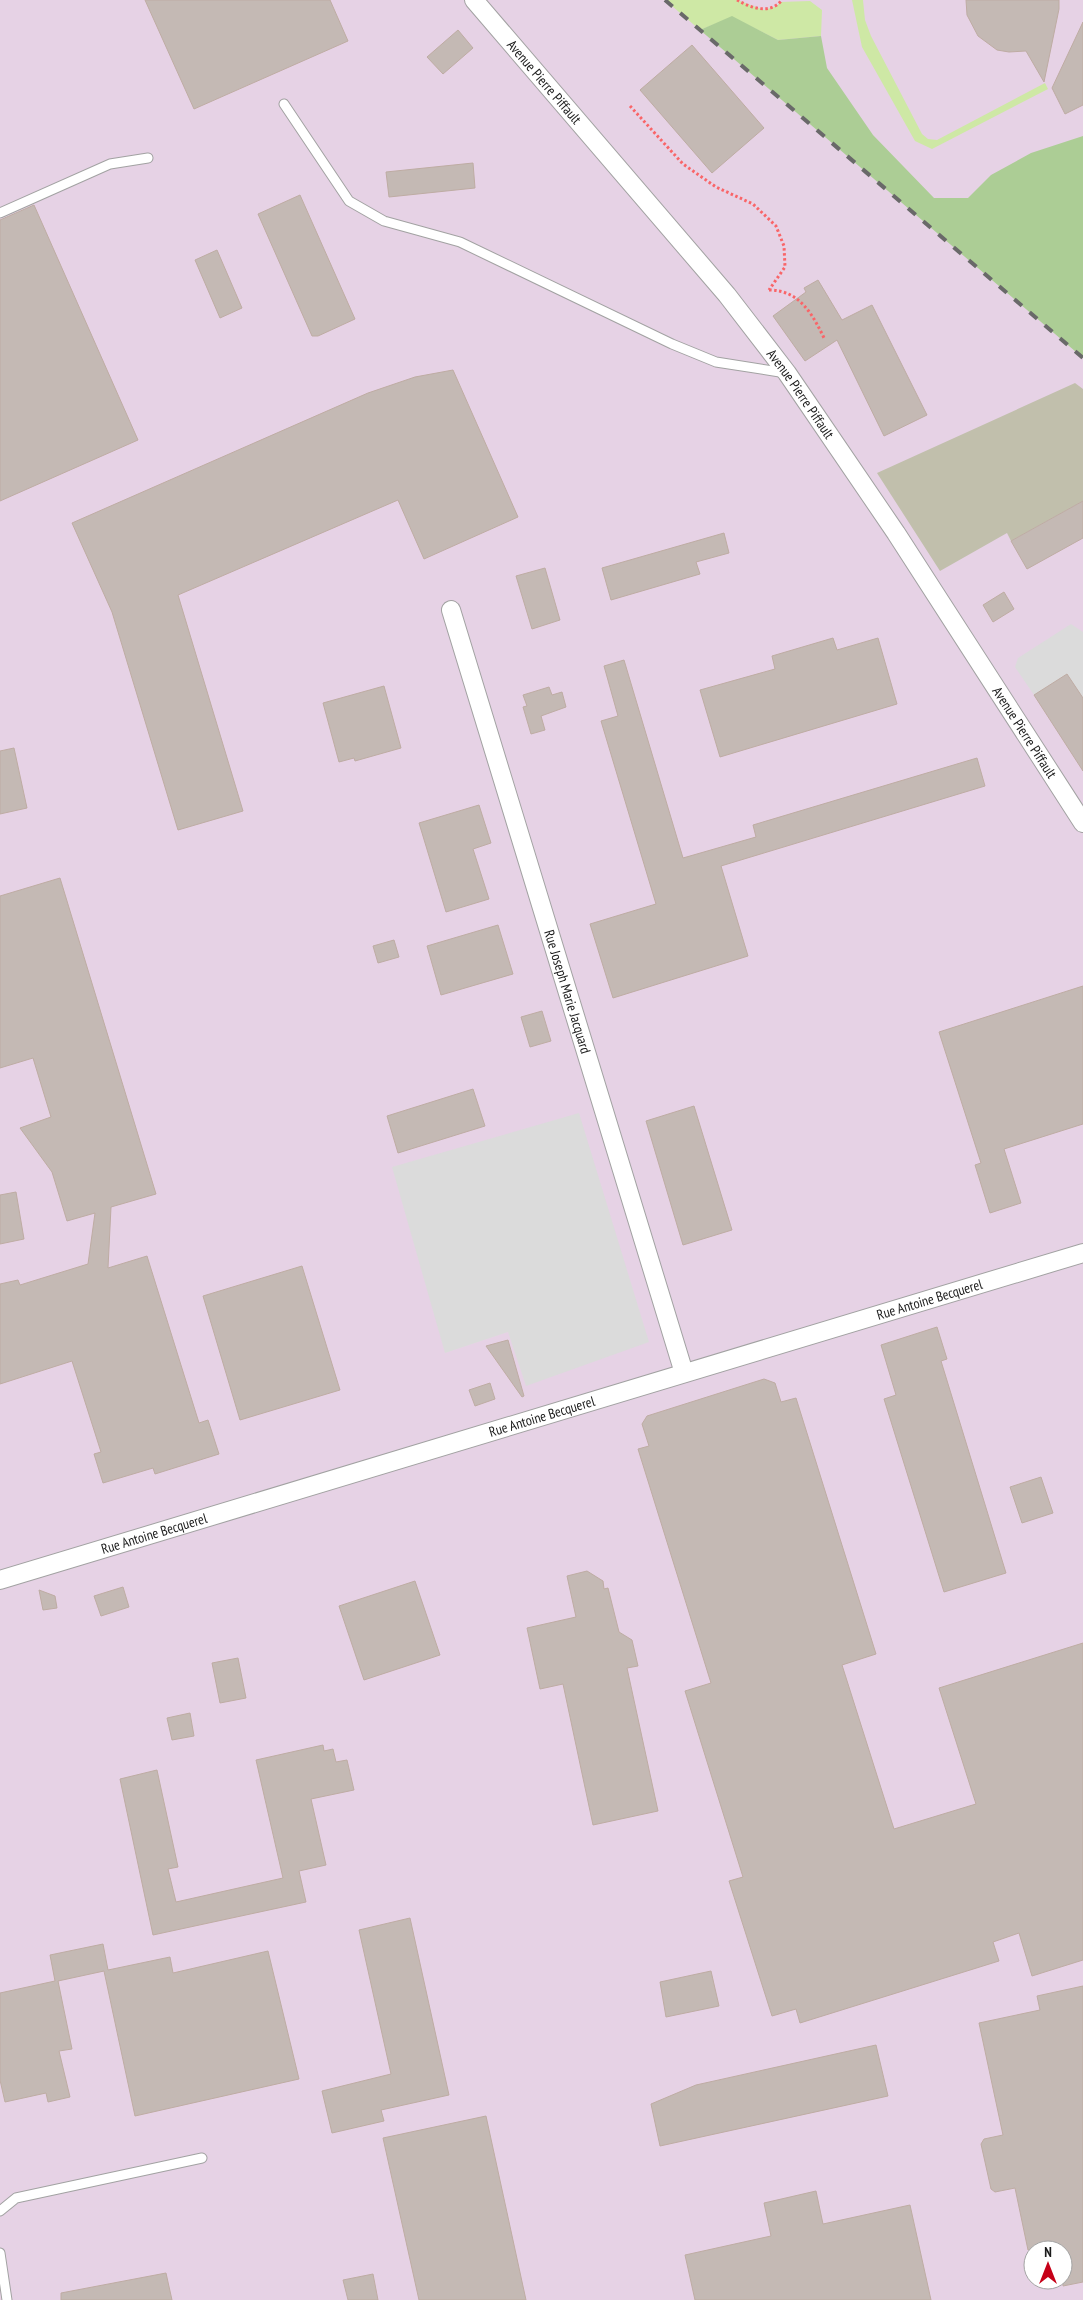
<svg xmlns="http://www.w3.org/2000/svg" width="1083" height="2300" font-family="'PT Sans Narrow',sans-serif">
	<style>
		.industrial { fill: #e6d2e5; fill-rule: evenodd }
		.construction { fill: #c1bfac }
		.grass { fill: #cee8a5 }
		.forest { fill: #accd95 }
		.parking { fill: #dbdbdb }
		.building { fill: #c4b9b4; stroke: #beaca3 }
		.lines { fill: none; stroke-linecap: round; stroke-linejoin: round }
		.lane-casing { stroke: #a2a2a2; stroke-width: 11 }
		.street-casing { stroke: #a2a2a2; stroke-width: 20 }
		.path { stroke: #f96568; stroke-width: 3; stroke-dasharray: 2.5 2.5; stroke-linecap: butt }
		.lane { stroke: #fff; stroke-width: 9 }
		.street { stroke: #fff; stroke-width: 18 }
		.rail { stroke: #696969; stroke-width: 4; stroke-dasharray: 10 10; stroke-linecap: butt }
		.labels { text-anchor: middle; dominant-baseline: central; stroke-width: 4; stroke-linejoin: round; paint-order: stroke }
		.street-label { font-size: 14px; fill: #1b1b1b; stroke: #fff }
	</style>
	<rect width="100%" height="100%" fill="#ede7e1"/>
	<!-- industrial -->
	<path class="industrial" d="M0 0H1083V2300H0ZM1033 2250H1063V2280H1033Z"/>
	<!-- construction -->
	<polygon class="construction" points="1075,383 1083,389 1083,501 1011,541 1007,533 940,571 877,473"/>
	<!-- grass -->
	<g class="grass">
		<polygon points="665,0 737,0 764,10 777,6 780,2 810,1 822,10 821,36 778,40 732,17 700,30"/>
		<polygon points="852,0 863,0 865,20 871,36 922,134 928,139 937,140 1045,83 1048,89 932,149 915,141 862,47"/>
	</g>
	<!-- forest -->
	<polygon class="forest" points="732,16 778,40 821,36 827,68 873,135 934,198 968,198 991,175 1031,153 1083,136 1083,358 700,30"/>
	<!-- parking -->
	<g class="parking">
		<polygon points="1071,624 1083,632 1083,698 1067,674 1034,695 1015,667 1018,658"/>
		<polygon points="579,1113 649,1342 526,1386 508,1332 445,1353 392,1167"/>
	</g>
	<!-- building -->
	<g class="building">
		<polygon points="145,0 330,0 348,41 194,109"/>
		<polygon points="966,0 1059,0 1059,9 1044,82 1026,51 1009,52 997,50 978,36 967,15"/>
		<polygon points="1083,22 1083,105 1065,114 1052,88"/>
		<polygon points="458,30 473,48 443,74 427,57"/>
		<polygon points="692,45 764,128 712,173 640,90"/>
		<polygon points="473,163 475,188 389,197 386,172"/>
		<polygon points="300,195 355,319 318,336 312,336 258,214"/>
		<polygon points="34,205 138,440 0,501 0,220"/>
		<polygon points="217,250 242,308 220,318 195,260"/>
		<polygon points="818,280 842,320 872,305 927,415 884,436 837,340 805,361 773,316 806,292 804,288"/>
		<polygon points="453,370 518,517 424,559 398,500 178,595 243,811 178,830 112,612 72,523 368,393 415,377"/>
		<polygon points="1083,501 1083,538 1027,569 1011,541"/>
		<polygon points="724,533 729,553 696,562 700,574 611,600 602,568"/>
		<polygon points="545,568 560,620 532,629 516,576"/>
		<polygon points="1004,592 1014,609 993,622 983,605"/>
		<polygon points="833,638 837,650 878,638 897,704 720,757 700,690 775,669 772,656"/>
		<polygon points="624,660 683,858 756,837 753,825 977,758 985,786 721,866 748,956 613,998 590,924 656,904 601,721 618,716 604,666"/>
		<polygon points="1067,674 1083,698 1083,771 1034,695"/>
		<polygon points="384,686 401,748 355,761 354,758 339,762 323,703"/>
		<polygon points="549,687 552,695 562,692 566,707 541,716 545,730 531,734 523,707 527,706 523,695"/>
		<polygon points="14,748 27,808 0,814 0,751"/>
		<polygon points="479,805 491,843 473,849 489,899 446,912 419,823"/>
		<polygon points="60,878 156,1194 111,1207 108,1268 147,1256 199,1423 208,1420 219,1454 155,1474 153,1468 103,1483 94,1454 101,1452 72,1361 0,1384 0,1284 18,1280 20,1285 88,1264 95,1213 67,1221 52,1172 20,1128 51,1117 33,1058 0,1068 0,896"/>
		<polygon points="498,925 513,974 441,995 427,946"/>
		<polygon points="394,940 399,957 378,963 373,946"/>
		<polygon points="1083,986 1083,1124 1004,1149 1021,1203 990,1213 975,1165 981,1163 939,1032"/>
		<polygon points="542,1011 551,1041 530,1047 521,1017"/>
		<polygon points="473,1089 485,1126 398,1153 387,1116"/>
		<polygon points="694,1106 732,1230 683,1245 646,1121"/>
		<polygon points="16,1192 24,1239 0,1244 0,1195"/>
		<polygon points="302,1266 340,1390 240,1420 203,1296"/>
		<polygon points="937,1327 947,1359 941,1361 1006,1573 944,1592 884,1399 896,1395 881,1345"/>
		<polygon points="508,1340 524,1396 522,1397 486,1346"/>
		<polygon points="764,1379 775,1383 781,1402 796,1398 876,1654 842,1665 894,1829 976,1804 939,1688 1083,1643 1083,1960 1032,1976 1019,1933 993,1942 999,1961 800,2023 796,2009 772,2016 729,1881 743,1877 685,1691 711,1683 638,1449 649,1446 642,1424 647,1416"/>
		<polygon points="490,1383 495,1399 475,1406 469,1390"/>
		<polygon points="1041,1477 1053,1513 1022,1523 1010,1487"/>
		<polygon points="587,1571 603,1581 604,1589 608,1588 619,1632 632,1640 638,1666 627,1668 658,1811 593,1825 563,1684 540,1689 527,1628 576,1617 567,1576"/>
		<polygon points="415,1581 440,1655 364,1680 339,1606"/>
		<polygon points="123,1587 129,1607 101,1616 94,1596"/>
		<polygon points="39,1590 55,1596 57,1608 43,1610"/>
		<polygon points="238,1658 246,1698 220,1703 212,1663"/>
		<polygon points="190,1713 194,1736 172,1740 167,1718"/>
		<polygon points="323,1745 324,1751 333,1749 336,1762 347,1760 354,1790 311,1799 326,1865 299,1871 306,1902 153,1935 120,1779 157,1770 178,1867 168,1869 176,1902 283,1878 256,1760"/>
		<polygon points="410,1918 449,2095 381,2110 384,2121 332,2133 322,2091 391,2074 359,1930"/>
		<polygon points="103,1944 108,1970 170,1957 173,1973 268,1951 299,2079 135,2116 104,1971 58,1981 72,2049 59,2051 70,2097 48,2102 46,2093 5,2102 0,2080 0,1993 55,1981 50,1955"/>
		<polygon points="711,1971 719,2006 666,2017 660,1982"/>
		<polygon points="1083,1986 1083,2282 1063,2286 1063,2250 1028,2250 1015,2188 995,2192 991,2189 981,2144 984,2139 1003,2135 979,2023 1040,2010 1037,1996"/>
		<polygon points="876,2045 888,2096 660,2146 651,2104 696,2085"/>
		<polygon points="486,2116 526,2300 419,2300 383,2138"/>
		<polygon points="816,2191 823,2224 910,2205 931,2300 695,2300 685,2255 771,2236 764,2203"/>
		<polygon points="166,2273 172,2300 61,2300 61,2293"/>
		<polygon points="373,2274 378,2300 348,2300 343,2280"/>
	</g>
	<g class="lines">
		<!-- lane casing -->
		<g class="lane-casing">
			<g id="lane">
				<polyline points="284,104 349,201 384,221 460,242 672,344 716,362 786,373"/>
				<polyline points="0,213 110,164 148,158"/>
				<polyline points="0,2211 16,2198 202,2158"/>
				<polyline points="0,2253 7,2300"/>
			</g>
		</g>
		<!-- street casing -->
		<g class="street-casing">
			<g id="street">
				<path id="s1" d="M474 0 727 295 787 373 896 533 1083 823"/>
				<path id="s2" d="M451 610 684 1373"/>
				<path id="s3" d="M0 1580 1083 1253"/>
			</g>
		</g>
		<!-- path -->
		<g class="path">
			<path d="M737 0C751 8 770 15 782 0"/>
			<polyline points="630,106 683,164 716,187 753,204 776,226 784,246 785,267 769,290"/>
			<path d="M769 290C800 290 813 315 825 340"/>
		</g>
		<!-- lane -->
		<use href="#lane" class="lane"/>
		<!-- street -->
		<use href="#street" class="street"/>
		<!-- rail -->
		<polyline class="rail" points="665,0 1083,358"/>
	</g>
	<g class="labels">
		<!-- street labels -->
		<g class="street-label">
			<text stroke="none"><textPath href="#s1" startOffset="108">Avenue Pierre Piffault</textPath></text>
			<text stroke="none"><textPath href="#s1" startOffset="512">Avenue Pierre Piffault</textPath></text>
			<text stroke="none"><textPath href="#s1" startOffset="918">Avenue Pierre Piffault</textPath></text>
			<text stroke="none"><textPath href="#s2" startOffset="399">Rue Joseph Marie Jacquard</textPath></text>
			<text stroke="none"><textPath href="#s3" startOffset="971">Rue Antoine Becquerel</textPath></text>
			<text stroke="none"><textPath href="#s3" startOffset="566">Rue Antoine Becquerel</textPath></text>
			<text stroke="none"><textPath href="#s3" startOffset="161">Rue Antoine Becquerel</textPath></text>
		</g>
	</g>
	<!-- north arrow -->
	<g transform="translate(1048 2265)"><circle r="24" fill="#ffffff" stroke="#a4a4a4"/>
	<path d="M0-4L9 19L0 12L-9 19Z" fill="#c60018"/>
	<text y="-8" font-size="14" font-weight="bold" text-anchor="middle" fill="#1b1b1b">N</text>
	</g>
</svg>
